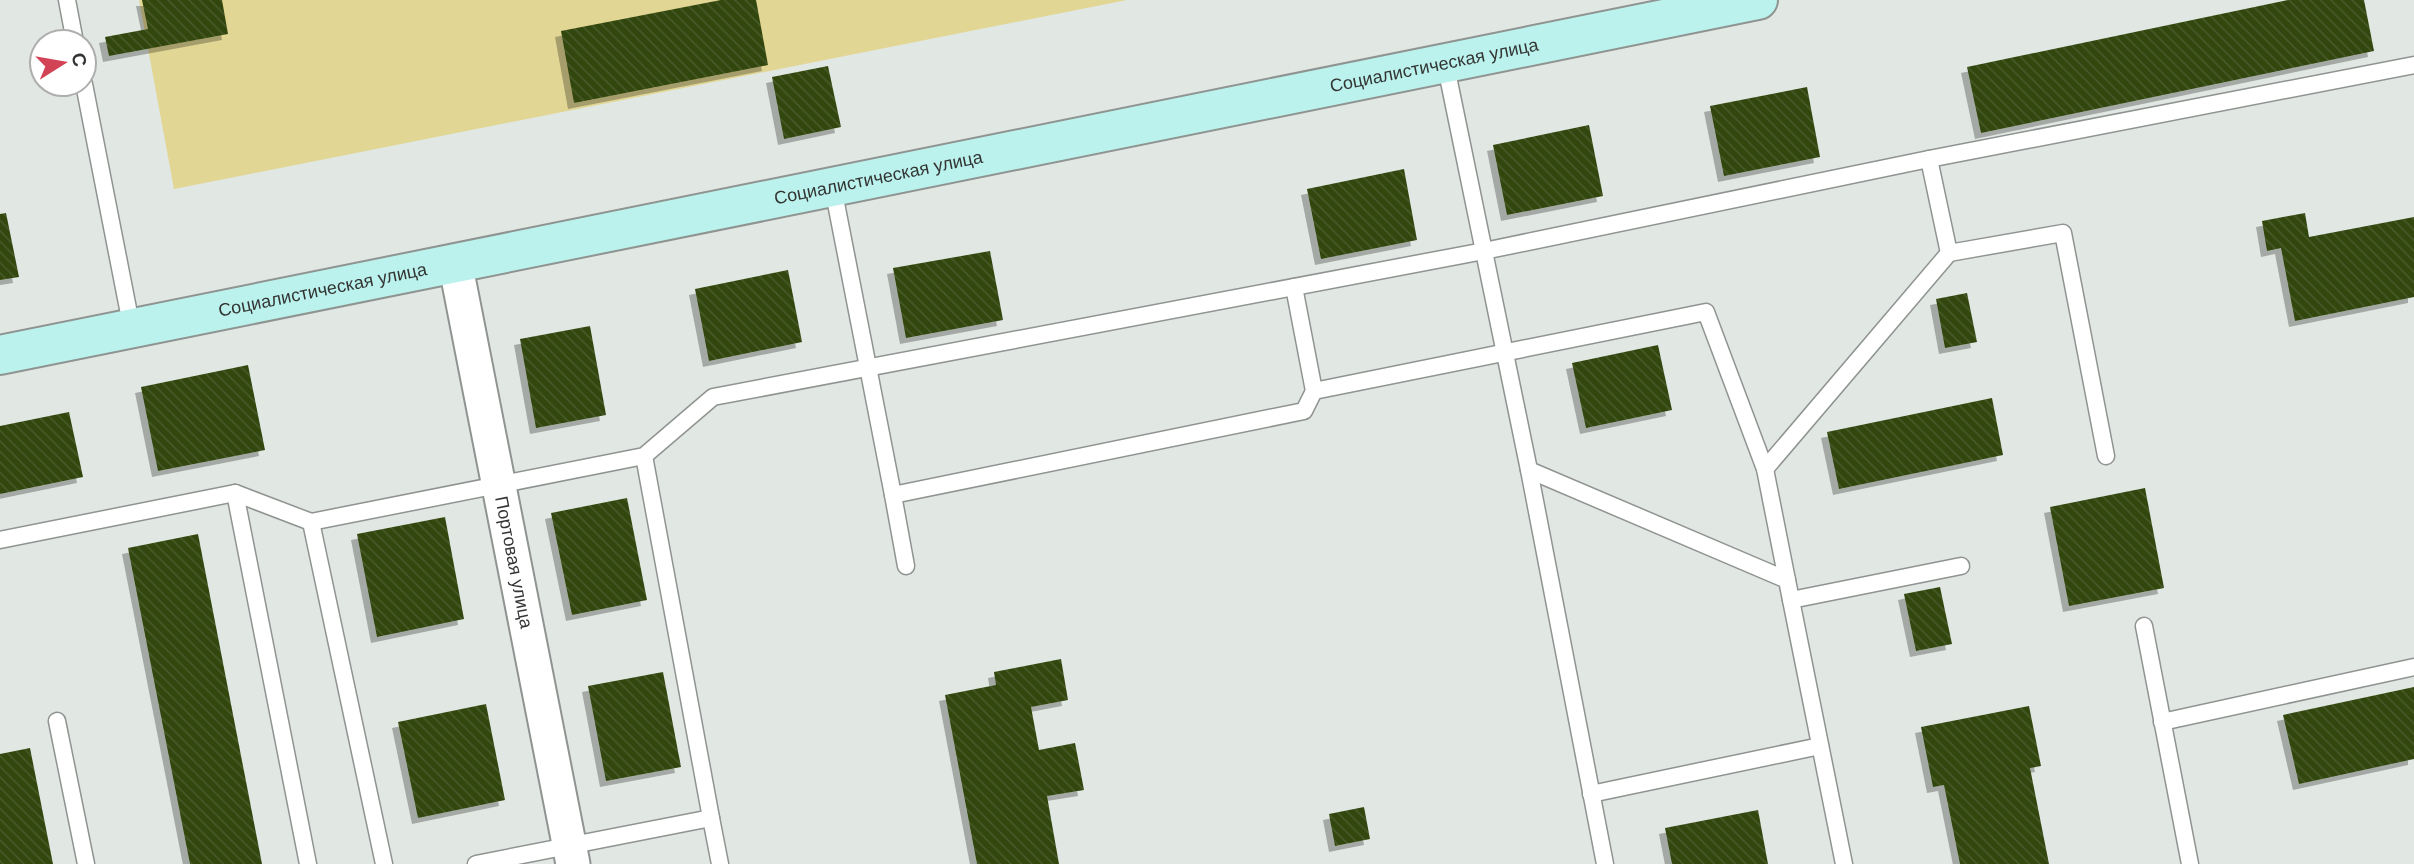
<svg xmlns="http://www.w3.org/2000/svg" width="2414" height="864" font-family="Helvetica,sans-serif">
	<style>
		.grass { fill: #e1d693 }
		.building { fill: url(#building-back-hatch); filter: url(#shadow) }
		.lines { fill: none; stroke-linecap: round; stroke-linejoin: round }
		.service-casing { stroke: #8f9491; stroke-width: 19 }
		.minor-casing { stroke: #8f9491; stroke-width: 37 }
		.secondary-casing { stroke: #8f9491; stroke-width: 42 }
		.service { stroke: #fff; stroke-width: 16 }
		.minor { stroke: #fff; stroke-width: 33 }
		.secondary { stroke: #bbf2ed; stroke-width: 38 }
		.labels { text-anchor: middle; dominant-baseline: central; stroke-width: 7; stroke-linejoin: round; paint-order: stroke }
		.street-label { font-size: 18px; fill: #333533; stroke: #fff }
	</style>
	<defs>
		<pattern id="building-back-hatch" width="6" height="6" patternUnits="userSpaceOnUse" patternTransform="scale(1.75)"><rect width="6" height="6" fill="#32460e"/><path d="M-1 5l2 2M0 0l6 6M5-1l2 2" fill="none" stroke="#485929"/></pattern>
		<filter id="shadow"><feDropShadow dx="-6" dy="6" stdDeviation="0" flood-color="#0004"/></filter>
	</defs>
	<rect width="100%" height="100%" fill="#e1e7e3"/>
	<!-- grass -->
	<polygon class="grass" points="139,0 1127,0 174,189"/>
	<!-- building -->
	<g class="building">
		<polygon points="142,0 222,0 228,34 109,56 105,37 148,29"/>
		<polygon points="721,0 756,0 768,65 574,103 561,31"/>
		<polygon points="2288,0 2364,0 2374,51 1981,133 1967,67"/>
		<polygon points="828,66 841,127 784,139 772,77"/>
		<polygon points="1807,87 1820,157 1724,176 1710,106"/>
		<polygon points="1589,125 1603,196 1507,215 1493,145"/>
		<polygon points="1404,169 1417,240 1321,259 1307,189"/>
		<polygon points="6,213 19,277 0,280 0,214"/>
		<polygon points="2305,213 2309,237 2414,217 2414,297 2295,321 2281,248 2267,251 2262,221"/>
		<polygon points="990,251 1003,320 906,338 893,268"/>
		<polygon points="788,270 802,342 709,361 695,289"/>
		<polygon points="1967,293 1977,342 1945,348 1936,299"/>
		<polygon points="590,326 606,415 536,428 520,339"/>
		<polygon points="1658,345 1672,410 1586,428 1572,363"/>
		<polygon points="248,365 265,450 158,471 141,387"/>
		<polygon points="1992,398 2003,455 1839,489 1827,432"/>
		<polygon points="69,412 83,477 0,494 0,426"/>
		<polygon points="2145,488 2164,588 2069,606 2050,507"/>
		<polygon points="627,498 647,600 572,615 551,513"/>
		<polygon points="445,517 464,619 377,637 357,534"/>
		<polygon points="198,534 262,864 190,864 128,548"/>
		<polygon points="1940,587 1952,644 1916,651 1904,594"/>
		<polygon points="1061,659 1068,700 1031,707 1039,750 1075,743 1084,790 1047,796 1059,864 977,864 945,695 996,685 994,672"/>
		<polygon points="663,672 681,767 606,781 588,686"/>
		<polygon points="2414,687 2414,759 2299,784 2283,715"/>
		<polygon points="486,704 505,800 418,818 398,722"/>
		<polygon points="2029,706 2041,766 2030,768 2049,864 1960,864 1944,785 1933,787 1921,727"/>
		<polygon points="30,748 53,864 0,864 0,754"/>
		<polygon points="1364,807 1370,839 1335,846 1329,814"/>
		<polygon points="1758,810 1768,864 1672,864 1665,828"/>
	</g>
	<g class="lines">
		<!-- service casing -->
		<g class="service-casing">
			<g id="service">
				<polyline points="67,0 75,42"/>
				<polyline points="1445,62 1529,470 1787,580 1844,864"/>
				<polyline points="84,84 132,329"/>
				<polyline points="833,188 893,495 1304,411 1314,391 1706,312 1765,469 1787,580"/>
				<polyline points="1949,253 2063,233 2106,456"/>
				<polyline points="1294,287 1314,391"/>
				<polyline points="644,456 711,818"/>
				<polyline points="1765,469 1949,253 1929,159"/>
				<polyline points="1529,470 1605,864"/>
				<polyline points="235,493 308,864"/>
				<polyline points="893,495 906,566"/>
				<polyline points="311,522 384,864"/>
				<polyline points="0,540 235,493 311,522 644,456 713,397 1484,251 1929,159 2414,65"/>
				<polyline points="1791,600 1961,566"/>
				<polyline points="2144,626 2190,864"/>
				<polyline points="57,721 86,864"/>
				<polyline points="2162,722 2414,667"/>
				<polyline points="1591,794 1820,746"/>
				<polyline points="476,864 711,818 720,864"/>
			</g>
		</g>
		<!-- minor casing -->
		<g class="minor-casing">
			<g id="minor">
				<path id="s1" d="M455 262 573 864"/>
			</g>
		</g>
		<!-- secondary casing -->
		<g class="secondary-casing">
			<g id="secondary">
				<path id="s2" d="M0 355 1758 0"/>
			</g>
		</g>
		<!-- service -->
		<use href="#service" class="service"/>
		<!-- minor -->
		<use href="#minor" class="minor"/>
		<!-- secondary -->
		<use href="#secondary" class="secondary"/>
	</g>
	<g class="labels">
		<!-- street labels -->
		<g class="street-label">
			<text stroke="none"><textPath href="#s2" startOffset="1463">Социалистическая улица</textPath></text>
			<text stroke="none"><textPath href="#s2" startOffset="896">Социалистическая улица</textPath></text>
			<text stroke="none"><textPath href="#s2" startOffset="329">Социалистическая улица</textPath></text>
			<text stroke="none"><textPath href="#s1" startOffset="306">Портовая улица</textPath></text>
		</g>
	</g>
	<!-- north arrow -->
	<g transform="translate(63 63) rotate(79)"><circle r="33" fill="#ffffff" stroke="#adaead" stroke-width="2"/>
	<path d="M0-5L12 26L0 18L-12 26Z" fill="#d34356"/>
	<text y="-10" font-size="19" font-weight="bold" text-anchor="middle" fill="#333533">С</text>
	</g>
</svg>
